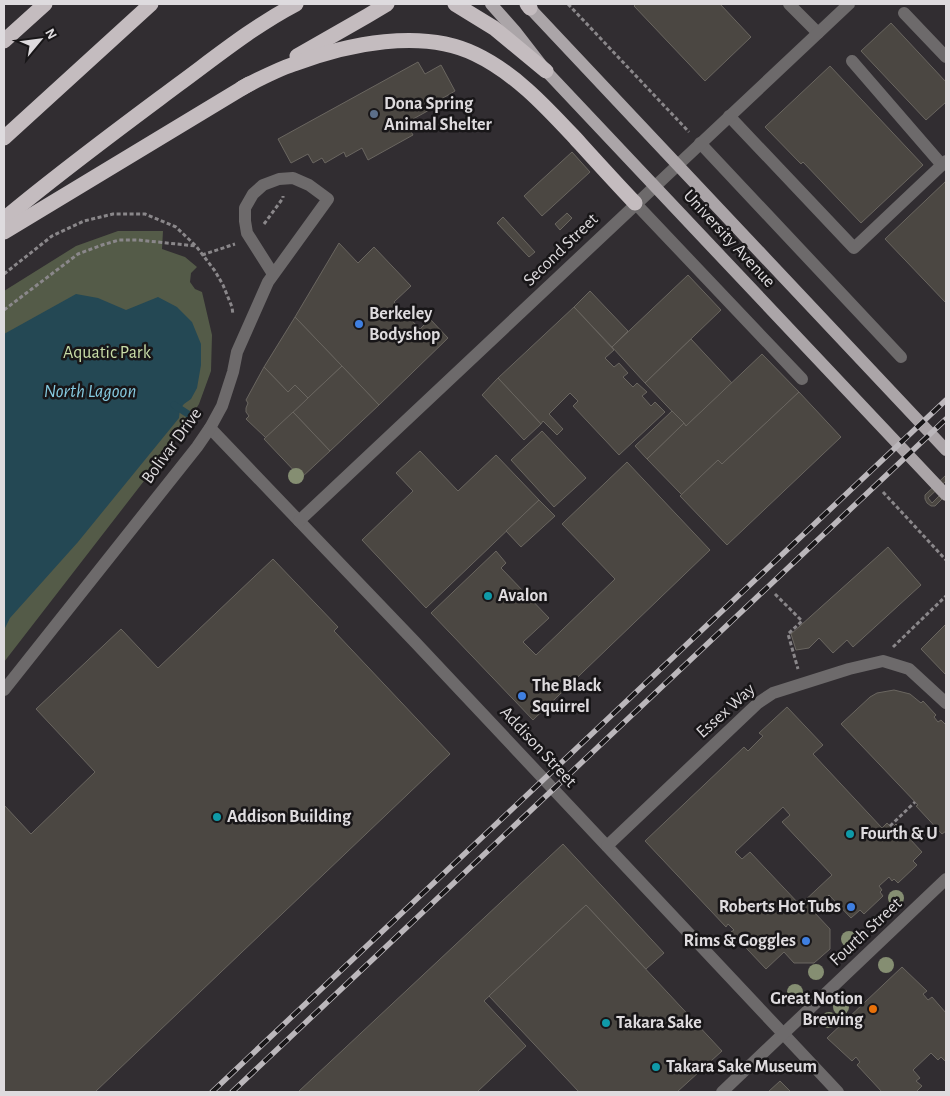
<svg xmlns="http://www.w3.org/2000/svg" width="950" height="1096" font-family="'Alegreya Sans',sans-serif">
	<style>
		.green { fill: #545b48 }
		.water { fill: #244854 }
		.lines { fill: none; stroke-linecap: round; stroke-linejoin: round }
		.stream { stroke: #244854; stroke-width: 7 }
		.building { fill: #4b4742; stroke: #6a6660; fill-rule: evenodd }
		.path { stroke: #8a878a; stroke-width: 3; stroke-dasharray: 4 2.5; stroke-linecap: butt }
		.minor { stroke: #6d6a6b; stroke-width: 12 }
		.major { stroke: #aba5a8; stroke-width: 12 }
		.highway { stroke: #c4bcbf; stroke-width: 15 }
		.rail-casing { stroke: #bbb7bb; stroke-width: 5.5 }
		.rail { stroke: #181618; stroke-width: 4; stroke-dasharray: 11; stroke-linecap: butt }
		.tree { fill: #858e72 }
		.service-dot { fill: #5c6f8a; stroke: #181618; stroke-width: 2 }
		.shop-dot { fill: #3f7fe0; stroke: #181618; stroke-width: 2 }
		.culture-dot { fill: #0f9aa8; stroke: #181618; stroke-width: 2 }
		.food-dot { fill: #e8710a; stroke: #181618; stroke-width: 2 }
		.labels { text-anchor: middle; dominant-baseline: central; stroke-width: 5; stroke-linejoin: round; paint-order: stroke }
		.poi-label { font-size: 18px; font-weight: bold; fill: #dedbde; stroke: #181618; text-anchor: start }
		.street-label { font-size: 18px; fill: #dedbde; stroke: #181618 }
		.park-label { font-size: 18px; fill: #c9dda7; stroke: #181618 }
		.water-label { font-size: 19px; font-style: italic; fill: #86cae0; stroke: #181618 }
	</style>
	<rect width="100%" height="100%" fill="#312d31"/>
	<!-- green -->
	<polygon class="green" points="118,231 163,231 162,249 185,257 197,267 191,273 190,282 195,289 202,292 212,335 211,371 199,404 178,437 4,662 4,291 76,246"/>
	<!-- water -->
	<polygon class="water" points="76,294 98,298 126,310 158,297 177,307 192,322 201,344 201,365 197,388 191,399 184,404 180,409 179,418 78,542 10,618 4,630 4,334"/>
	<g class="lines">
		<!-- stream -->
		<polyline class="stream" points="174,405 188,414"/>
	</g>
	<!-- building -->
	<g class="building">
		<polygon points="636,4 720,4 751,37 705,81 634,6"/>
		<polygon points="891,23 946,82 946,102 926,120 861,51"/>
		<polygon points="418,62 425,74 441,65 455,91 438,101 440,104 406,123 413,135 368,160 362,148 346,157 344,152 325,163 322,158 313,163 308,154 291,163 278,139"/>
		<polygon points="830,66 923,165 861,223 803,162 801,164 765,127"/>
		<polygon points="572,152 590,172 542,216 524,196"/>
		<polygon points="946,181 946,303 885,239"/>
		<polygon points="567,213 572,218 560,230 555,224"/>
		<polygon points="503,217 535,252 529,257 497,223"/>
		<polygon points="339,243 358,263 374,247 411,286 394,302 420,329 430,319 448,338 379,405 295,317"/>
		<polygon points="688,275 721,310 645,383 612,347"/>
		<polygon points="590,291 628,331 612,347 574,307"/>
		<polygon points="574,307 614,350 605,358 614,367 619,363 628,373 623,377 633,387 637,383 647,392 642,396 651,406 655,402 665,412 619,455 573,406 578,401 570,393 549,414 563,429 557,435 543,421 541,424 498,378"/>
		<polygon points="295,317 342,366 308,398 295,385 288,392 264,367"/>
		<polygon points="691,339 732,383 686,426 645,383"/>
		<polygon points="762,354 799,392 722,464 718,460 682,495 647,459 684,423 686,426"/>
		<polygon points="342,366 379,405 330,451 293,412"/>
		<polygon points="264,367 288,392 295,385 308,398 266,438 246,419 249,416 246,412 246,408 248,403 246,400"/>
		<polygon points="498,378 541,424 524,440 482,395"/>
		<polygon points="799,392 841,437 727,545 680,496 718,460 722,464"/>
		<polygon points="672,411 684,423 647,459 635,446"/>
		<polygon points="293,412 330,451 301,478 264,439"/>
		<polygon points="542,431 586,478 554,507 511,460"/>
		<polygon points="420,451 458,491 496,455 539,500 426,608 362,540 413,491 396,473"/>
		<polygon points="627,462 710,550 533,720 431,613 496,551 506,563 501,568 549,618 523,642 536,655 615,579 562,524"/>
		<polygon points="946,475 946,481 928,498 932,503 946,489 946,495 935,506 931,506 927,503 925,499 925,495"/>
		<polygon points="539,500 555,516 521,547 506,531"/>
		<polygon points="888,547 921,585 853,647 847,640 833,653 819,638 809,648 796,650 791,634"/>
		<polygon points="273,559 338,627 334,631 450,754 95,1092 4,1092 4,805 31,834 95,772 36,709 121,629 158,668"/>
		<polygon points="946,624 946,675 921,649"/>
		<polygon points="894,690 910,694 921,703 923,701 936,715 934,717 938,722 941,720 946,725 946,831 942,834 916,806 918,805 841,724 870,697 877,693"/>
		<path d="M787 707 823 745 813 754 882 828 887 823 892 828 896 824 922 852 913 861 917 865 898 883 894 879 892 881 889 877 879 886 882 890 880 892 883 896 864 914 860 910 851 918 829 895 813 911 830 929V949L814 963H794L784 952 766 969 731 932 734 930 728 924 726 927 645 841 744 747 748 751 763 736 759 733ZM783 807 790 815 782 822 832 875 800 905 750 852 742 859 735 852Z"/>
		<polygon points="563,844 664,953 646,969 586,905 484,1001 526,1046 477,1092 298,1092"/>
		<polygon points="586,905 722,1051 677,1092 579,1092 489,996"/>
		<polygon points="902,967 927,991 923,994 928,1000 932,997 946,1013 946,1062 941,1057 938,1060 931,1053 913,1070 920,1078 916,1081 922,1086 916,1092 882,1092 857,1065 860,1062 856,1057 852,1061 827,1038"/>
		<polygon points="780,1081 791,1092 768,1092"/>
	</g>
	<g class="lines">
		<!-- path -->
		<g class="path">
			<polyline points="568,4 689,132"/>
			<polyline points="264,224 283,198 283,196"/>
			<polyline points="202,255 235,244"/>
			<polyline points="4,274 52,236 84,221 113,214 145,214 176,227 196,246 215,271 223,285 232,307 233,315"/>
			<polyline points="4,310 78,254 102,245 119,240 138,240 196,246"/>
			<polyline points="883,492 946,560"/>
			<polyline points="775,594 802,621 788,634 798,669"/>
			<polyline points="893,647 946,596"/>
			<polyline points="890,826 915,802"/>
		</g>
		<!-- minor -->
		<g class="minor">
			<polyline points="789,4 818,33"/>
			<polyline points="904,13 946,57"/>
			<polyline points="852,61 942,165"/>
			<polyline points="729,116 854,248 946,161"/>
			<polyline points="700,143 901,357"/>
			<polyline points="635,203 802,379"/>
			<polyline points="210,428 414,641 838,1092"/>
			<polyline points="299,521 849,4"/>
			<polyline points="4,690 197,447 210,428 222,406 233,372 237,352 268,282 328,199 309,185 293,178 279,179 263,185 253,194 245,208 245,221 247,233 273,274"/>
			<polyline points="607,846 758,703 773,693 849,669 883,661 909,669 946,703"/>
			<polyline points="722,1092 946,879"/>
		</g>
		<!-- major -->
		<g class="major">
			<polyline points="491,4 515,31 546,71 946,495"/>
			<polyline points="526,4 946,450"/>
		</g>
		<!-- highway -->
		<g class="highway">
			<polyline points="455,4 494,28 546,71"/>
			<polyline points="527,4 530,8"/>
			<polyline points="4,41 45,4"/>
			<polyline points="297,56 367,16 387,4"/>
			<path d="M242 88C259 79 276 70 294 64 347 44 422 28 475 54 515 73 546 107 576 139 596 161 615 182 635 203"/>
			<polyline points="4,138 151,4"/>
			<path d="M4 219C60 172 120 128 179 84 217 56 254 26 296 4"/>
			<polyline points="4,232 249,84"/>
		</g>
		<!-- rail casing -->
		<g class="rail-casing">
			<g id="rail">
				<polyline points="212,1092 946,400"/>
				<polyline points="232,1092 946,419"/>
			</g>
		</g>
		<!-- rail -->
		<use href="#rail" class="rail"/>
	</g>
	<!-- trees -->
	<g class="tree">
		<circle cx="296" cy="476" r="8"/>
		<circle cx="896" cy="898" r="8"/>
		<circle cx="849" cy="939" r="8"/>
		<circle cx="886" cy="965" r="8"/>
		<circle cx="816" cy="972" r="8"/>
		<circle cx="795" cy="992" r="8"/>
		<circle cx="841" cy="1007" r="8"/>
		<circle cx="829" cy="1020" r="8"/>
	</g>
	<!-- markers -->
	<circle class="service-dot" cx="374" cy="114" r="5"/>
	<g class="shop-dot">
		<circle cx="359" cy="324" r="5"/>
		<circle cx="522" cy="696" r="5"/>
		<circle cx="851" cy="907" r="5"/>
		<circle cx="806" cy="941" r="5"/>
	</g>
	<g class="culture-dot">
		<circle cx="488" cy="596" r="5"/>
		<circle cx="217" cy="817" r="5"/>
		<circle cx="850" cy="834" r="5"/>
		<circle cx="606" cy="1023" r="5"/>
		<circle cx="656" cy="1067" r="5"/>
	</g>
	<circle class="food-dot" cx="873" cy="1009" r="5"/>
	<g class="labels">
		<!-- poi labels -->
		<g class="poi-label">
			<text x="384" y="104">Dona Spring<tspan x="384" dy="21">Animal Shelter</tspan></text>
			<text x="369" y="314">Berkeley<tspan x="369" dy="21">Bodyshop</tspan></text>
			<text x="498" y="596">Avalon</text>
			<text x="532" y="686">The Black<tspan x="532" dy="21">Squirrel</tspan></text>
			<text x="227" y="817">Addison Building</text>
			<text x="860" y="834">Fourth &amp; U</text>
			<text x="841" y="907" text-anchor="end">Roberts Hot Tubs</text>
			<text x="796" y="941" text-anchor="end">Rims &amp; Goggles</text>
			<text x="863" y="999" text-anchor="end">Great Notion<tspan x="863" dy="21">Brewing</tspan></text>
			<text x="616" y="1023">Takara Sake</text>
			<text x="666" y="1067">Takara Sake Museum</text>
		</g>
		<!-- street labels -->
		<g class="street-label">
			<text transform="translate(729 239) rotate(47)">University Avenue</text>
			<text transform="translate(561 250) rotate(-44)">Second Street</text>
			<text transform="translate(172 446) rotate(-54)">Bolivar Drive</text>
			<text transform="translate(726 711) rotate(-42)">Essex Way</text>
			<text transform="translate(538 747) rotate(47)">Addison Street</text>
			<text transform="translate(866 932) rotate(-43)">Fourth Street</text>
		</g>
		<!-- park labels -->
		<g class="park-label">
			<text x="107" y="353">Aquatic Park</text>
		</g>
		<!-- water labels -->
		<g class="water-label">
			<text x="90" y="391">North Lagoon</text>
		</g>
	</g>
	<!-- border -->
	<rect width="950" height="1096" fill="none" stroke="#dedbde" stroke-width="10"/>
	<!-- north arrow -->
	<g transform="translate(40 40) rotate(61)" stroke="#181618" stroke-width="4" paint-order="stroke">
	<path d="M0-4L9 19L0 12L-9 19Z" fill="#dedbde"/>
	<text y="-8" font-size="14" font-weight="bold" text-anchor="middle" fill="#dedbde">N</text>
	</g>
</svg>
